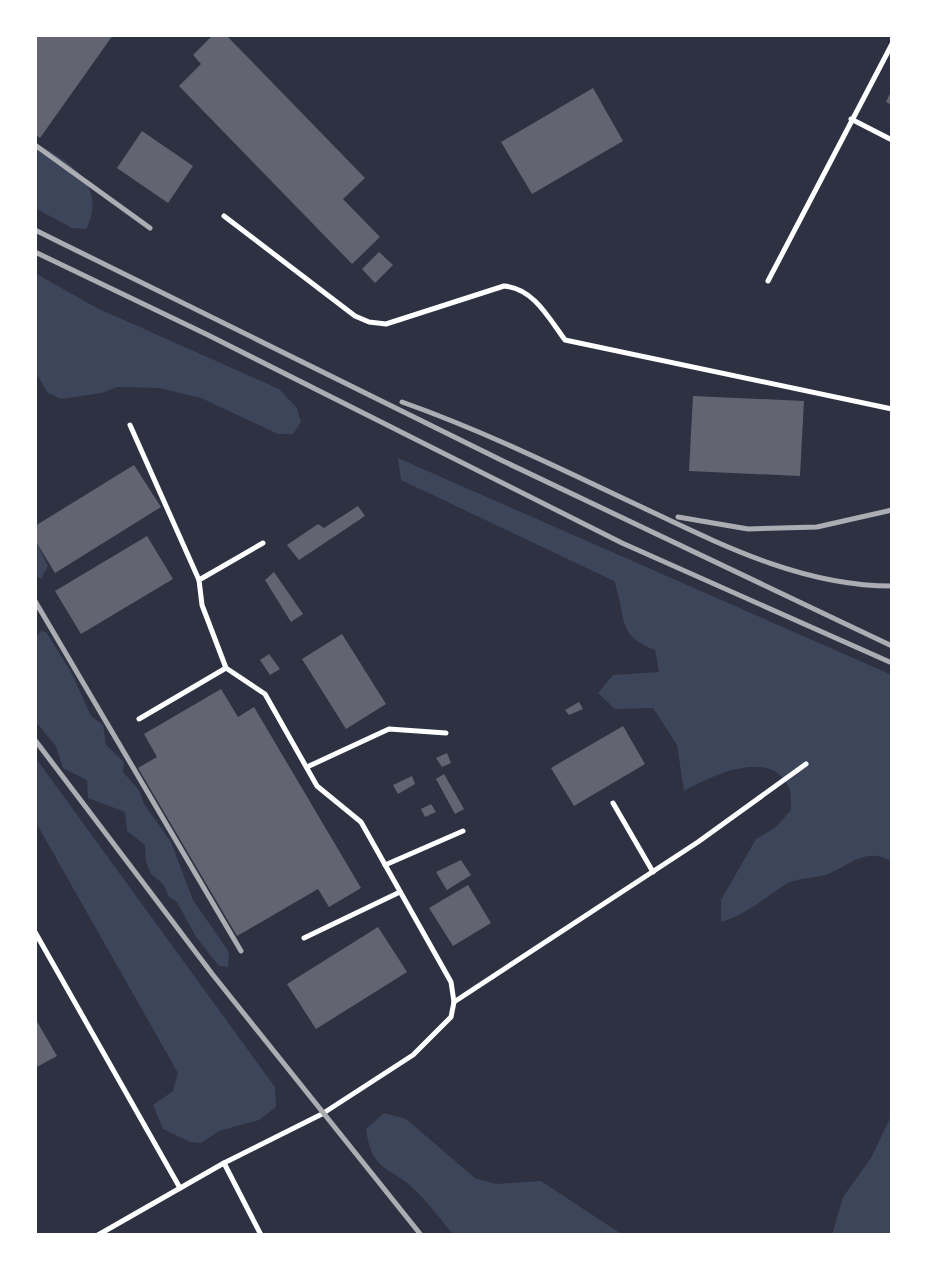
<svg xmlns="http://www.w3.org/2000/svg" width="927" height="1270" font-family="'Open Sans',sans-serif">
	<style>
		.green { fill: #3c4559 }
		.building { fill: #626471 }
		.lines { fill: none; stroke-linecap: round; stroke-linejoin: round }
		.service { stroke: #fff; stroke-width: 5 }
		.rail { stroke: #abadb3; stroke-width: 5 }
	</style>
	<rect width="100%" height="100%" fill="#2d3142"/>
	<!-- green -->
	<g class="green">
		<path d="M35 143C67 160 109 185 86 229L72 228 35 208Z"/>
		<polygon points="35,273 97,308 279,389 297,408 301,422 293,434 278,434 201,398 159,388 117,387 102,393 61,399 48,393 35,372"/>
		<path d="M398 458 892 675V862C866 846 851 865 828 874 815 879 799 877 786 884 764 898 748 914 721 922V900L756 839 776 827 791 810C790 804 792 793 789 788 771 746 710 777 684 791L677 745 653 708 615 709 598 693 613 675 659 672 655 650C615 635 627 616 614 581L401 480Z"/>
		<polygon points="35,540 48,566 41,579 35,575"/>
		<polygon points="41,631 46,632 70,670 91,716 103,725 106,745 124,762 123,772 139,790 144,804 171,842 193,900 229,952 228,967 219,966 196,937 177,902 169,897 163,884 151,874 146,862 145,845 127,831 125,812 88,798 87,780 63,768 56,746 35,721 35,638"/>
		<polygon points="35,757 275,1087 276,1107 259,1120 219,1131 201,1143 190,1142 163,1129 153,1105 173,1091 178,1073 35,821"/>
		<path d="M384 1113 406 1119 475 1178 496 1184 541 1181 623 1235H453C442 1221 431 1206 418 1193 392 1165 372 1175 366 1129Z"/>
		<polygon points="892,1114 892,1235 832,1235 843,1197 871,1158"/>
	</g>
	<!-- building -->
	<g class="building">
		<polygon points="35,35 113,35 40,138 35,134"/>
		<polygon points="213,35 226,35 365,178 343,199 380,237 352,264 179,86 201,64 193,55"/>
		<polygon points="593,88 623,141 532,194 501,142"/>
		<polygon points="892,89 892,105 886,102"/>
		<polygon points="142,131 193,166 168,203 117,168"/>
		<polygon points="379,252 393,265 375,283 362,269"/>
		<polygon points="693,396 804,401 800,476 689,471"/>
		<polygon points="134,465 161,507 55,573 35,540 35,526"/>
		<polygon points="358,506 365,516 299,560 287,545 318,524 324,528"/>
		<polygon points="147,536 173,579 81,634 55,591"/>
		<polygon points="274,572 303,614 291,622 265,580"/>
		<polygon points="342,634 386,704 346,729 302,659"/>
		<polygon points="269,654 280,669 270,675 260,660"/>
		<polygon points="221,689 238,717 254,707 361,888 329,907 318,889 237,936 138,768 157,757 144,734"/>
		<polygon points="579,702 583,709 569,715 565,710"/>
		<polygon points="623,726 645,764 574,806 551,768"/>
		<polygon points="447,753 451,763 442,767 436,758"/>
		<polygon points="444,774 464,809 455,814 436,779"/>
		<polygon points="412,776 415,784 398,794 393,785"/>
		<polygon points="431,804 436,812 425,817 421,809"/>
		<polygon points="461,860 471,875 447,890 436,872"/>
		<polygon points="468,885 491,923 453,946 429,908"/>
		<polygon points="378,927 407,972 316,1029 287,984"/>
		<polygon points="35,1018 57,1056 35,1068"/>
	</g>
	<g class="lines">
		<!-- service -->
		<g class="service">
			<polyline points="851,119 892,140"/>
			<path d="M224 216 355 316 369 322 386 324 504 286C534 289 548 317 565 340L892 409"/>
			<polyline points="768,281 892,44"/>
			<polyline points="130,425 199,580"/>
			<polyline points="139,719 226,668"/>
			<polyline points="307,767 389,729 446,733"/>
			<polyline points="613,803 653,872"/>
			<polyline points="385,865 463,831"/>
			<polyline points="35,932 180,1188"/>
			<polyline points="304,938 400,892"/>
			<polyline points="454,1002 698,842 806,764"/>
			<polyline points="224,1163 261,1235"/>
			<polyline points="98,1235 224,1163 322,1114 413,1055 451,1017 454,1002 451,982 361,822 317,786 265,694 226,668 202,605 199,580 263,543"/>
		</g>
		<!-- rail -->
		<g class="rail">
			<polyline points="35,145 150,228"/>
			<polyline points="35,230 503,461 892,646"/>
			<polyline points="35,252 208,335 622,543 892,663"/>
			<path d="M402 402C481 430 555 466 631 502 714 541 798 586 892 586"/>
			<polyline points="678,517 748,529 817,527 892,510"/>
			<polyline points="35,601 241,951"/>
			<polyline points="35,740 213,975 421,1235"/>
		</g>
	</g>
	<!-- border -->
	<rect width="927" height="1270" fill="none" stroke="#ffffff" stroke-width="74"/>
</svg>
